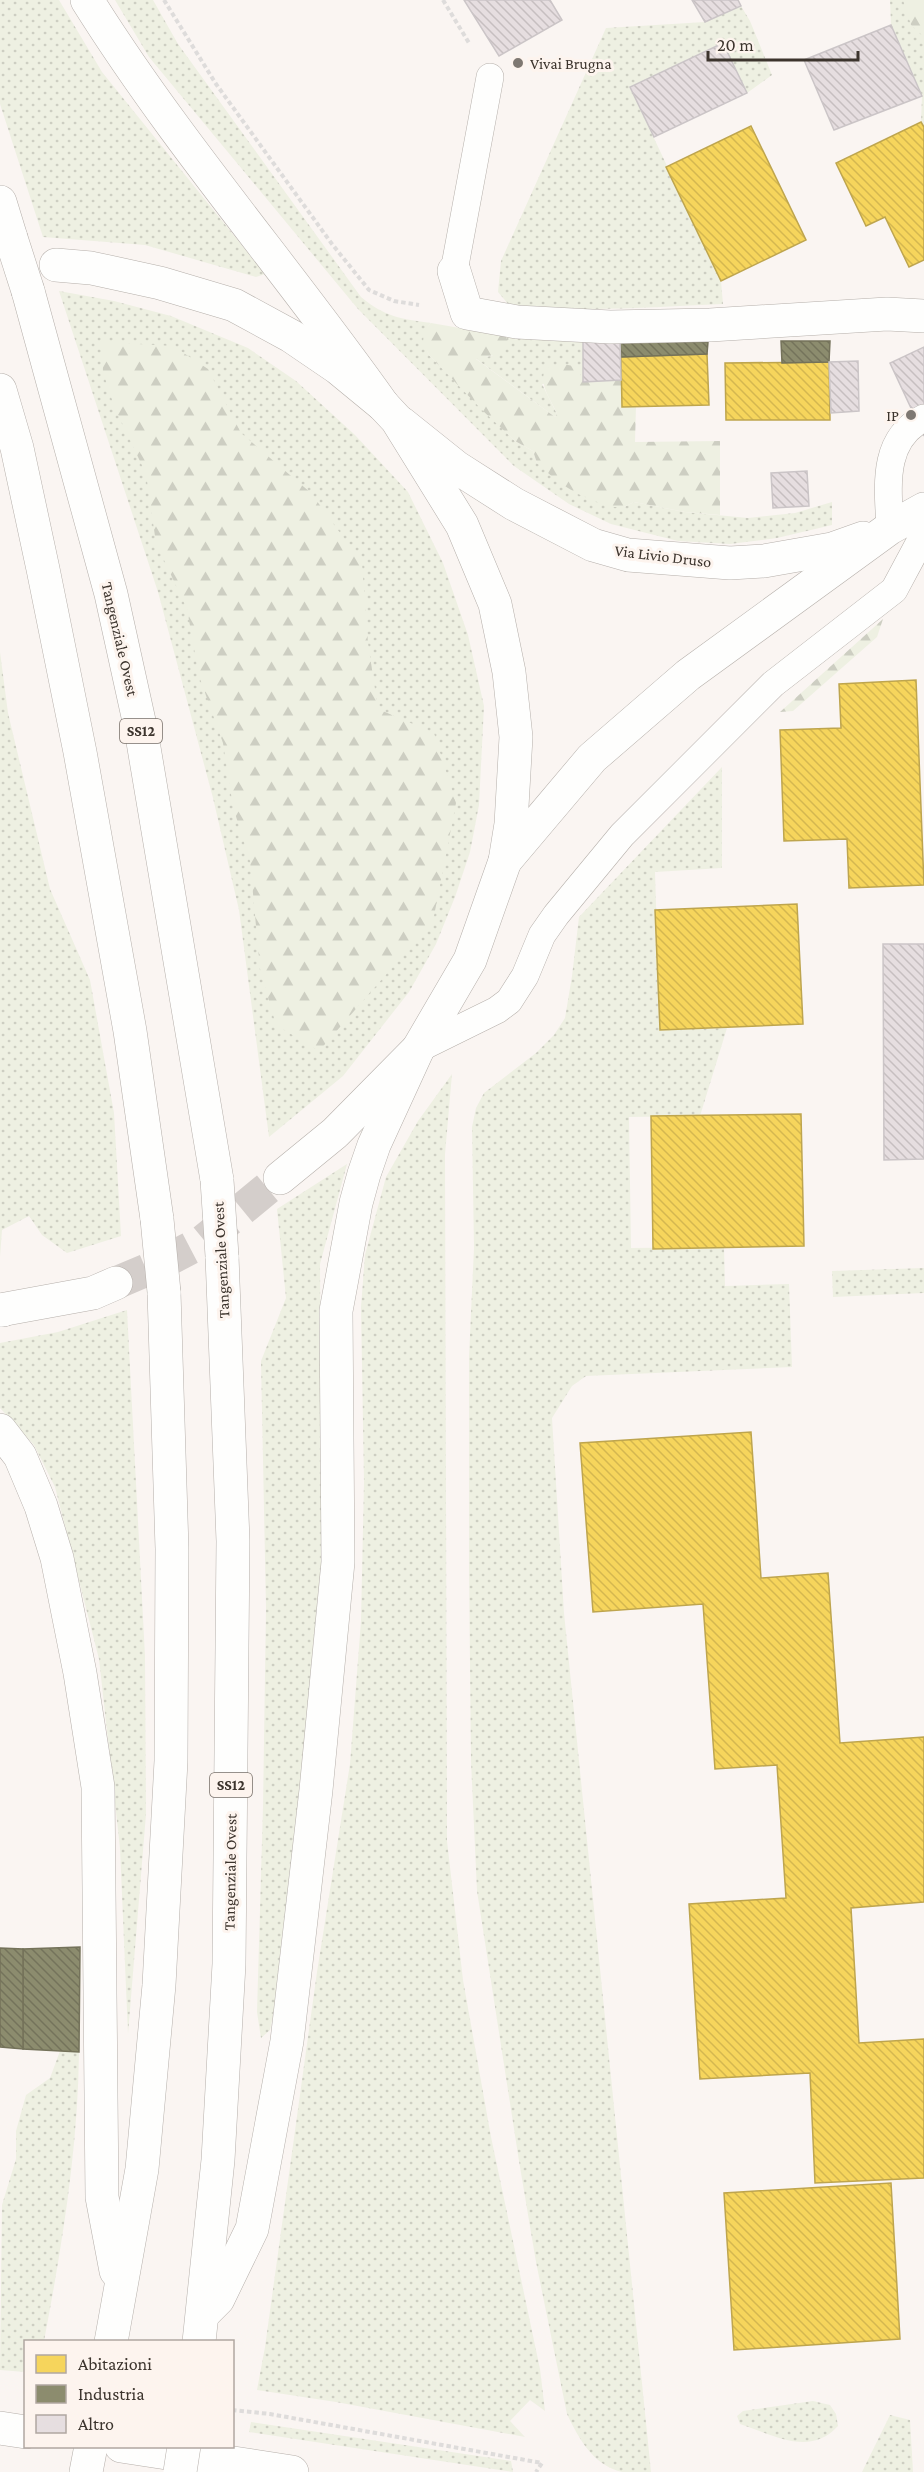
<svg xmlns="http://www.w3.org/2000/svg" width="924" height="2472" font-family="'Crimson Pro',serif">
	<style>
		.grass { fill: url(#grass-dots) }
		.forest { fill: url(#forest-firs) }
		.homes { fill: url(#homes-back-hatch); stroke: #bea54e; stroke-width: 1.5 }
		.industry { fill: url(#industry-back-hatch); stroke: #74725a; stroke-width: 1.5 }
		.building { fill: url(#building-back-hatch); stroke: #cbc5c7; stroke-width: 1.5 }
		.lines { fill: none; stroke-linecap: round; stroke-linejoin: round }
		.primary-tunnel { stroke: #d4cecb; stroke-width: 33; stroke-dasharray: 33 16; stroke-linecap: butt }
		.service-casing { stroke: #b5afaa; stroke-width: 28 }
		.minor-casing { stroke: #b5afaa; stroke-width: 34 }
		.secondary-casing { stroke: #b5afaa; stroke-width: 34 }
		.primary-casing { stroke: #b5afaa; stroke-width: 34 }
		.trunk-casing { stroke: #b5afaa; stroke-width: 34 }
		.path { stroke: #dedcdb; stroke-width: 4; stroke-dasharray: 4.5 3; stroke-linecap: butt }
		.service { stroke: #fefefd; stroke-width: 27 }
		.minor { stroke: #fefefd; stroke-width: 33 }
		.secondary { stroke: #fefefd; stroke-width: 33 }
		.primary { stroke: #fefefd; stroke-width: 33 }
		.trunk { stroke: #fefefd; stroke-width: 33 }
		.trunk-bridge-casing { stroke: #b5afaa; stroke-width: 34; stroke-linecap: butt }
		.trunk-bridge { stroke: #fefefd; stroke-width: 33 }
		.poi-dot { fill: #7e7872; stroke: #fdf4ee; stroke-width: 2 }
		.labels { text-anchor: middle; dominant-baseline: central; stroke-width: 6; stroke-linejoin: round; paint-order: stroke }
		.shield { fill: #fdf4ee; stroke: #766e67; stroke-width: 1.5 }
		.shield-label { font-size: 15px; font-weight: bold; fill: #3c342d }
		.poi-label { font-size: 16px; fill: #3c342d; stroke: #fdf4ee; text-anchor: start }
		.street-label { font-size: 16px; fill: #3c342d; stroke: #fdf4ee }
	</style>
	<defs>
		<pattern id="grass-dots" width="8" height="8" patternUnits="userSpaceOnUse" patternTransform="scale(1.5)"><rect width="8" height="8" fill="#eef0e2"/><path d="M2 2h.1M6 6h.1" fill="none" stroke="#cdcec2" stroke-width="1.8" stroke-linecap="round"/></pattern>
		<pattern id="forest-firs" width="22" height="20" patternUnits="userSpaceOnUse" patternTransform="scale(1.5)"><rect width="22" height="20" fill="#eef0e2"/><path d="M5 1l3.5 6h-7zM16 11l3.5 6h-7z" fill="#cdcec2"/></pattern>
		<pattern id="homes-back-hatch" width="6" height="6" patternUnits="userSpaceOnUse" patternTransform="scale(1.5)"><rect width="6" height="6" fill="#f6d55c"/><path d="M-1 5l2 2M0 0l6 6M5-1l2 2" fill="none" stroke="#d4b750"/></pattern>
		<pattern id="industry-back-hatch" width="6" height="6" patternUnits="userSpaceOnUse" patternTransform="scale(1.5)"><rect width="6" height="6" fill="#8c8c6e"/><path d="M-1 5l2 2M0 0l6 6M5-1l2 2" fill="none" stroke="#74735b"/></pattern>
		<pattern id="building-back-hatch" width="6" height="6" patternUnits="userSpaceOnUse" patternTransform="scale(1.5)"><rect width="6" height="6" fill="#e6dee0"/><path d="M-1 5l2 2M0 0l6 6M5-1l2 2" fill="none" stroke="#c6bfc0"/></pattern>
	</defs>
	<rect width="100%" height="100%" fill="#faf5f2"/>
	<!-- grass -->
	<g class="grass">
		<polygon points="0,0 59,0 102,72 265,274 256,277 145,245 43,237 0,104"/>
		<path d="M115 0H153L178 44 361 297C385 317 401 319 431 323 421 334 423 342 429 355L515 441 533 451 537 463 624 507 634 502 685 512 748 518 795 513 832 502V525L777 538 730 544 678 541 611 524 569 504 514 466 358 309 149 57Z"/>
		<polygon points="890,0 924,0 924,127 921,122 922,96 891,25"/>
		<path d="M741 6 750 21 772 75 747 93 722 43 630 87 721 281 723 304C652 307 580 313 509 305L498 292 501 261 606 28 705 22Z"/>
		<polygon points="59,291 114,301 171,316 248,348 296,381 355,435 408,492 443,563 468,635 484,706 479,805 470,852 455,897 436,944 409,992 343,1076 269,1137 239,910 213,798 158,592"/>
		<polygon points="506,336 583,341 583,382 542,384 557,414 555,417 475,358 492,356"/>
		<polygon points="0,652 8,713 50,889 90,980 114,1113 121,1236 67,1253 42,1235 29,1216 2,1230 0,1257"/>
		<path d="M722 767V868L655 872 660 1030 727 1028 700 1116 629 1117 631 1248 724 1247 725 1286 789 1284 792 1367 586 1376 572 1386 552 1418 564 1613 651 2472C642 2472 631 2472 622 2472 593 2465 579 2439 567 2414L536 2262 519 2161 477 1891 471 1761 469 1570V1357L474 1248 472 1127 476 1108 484 1093 536 1053 554 1035 565 1018 572 976 579 917Z"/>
		<polygon points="452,1074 445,1154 447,1841 463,1980 491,2137 540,2369 545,2411 530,2400 510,2421 525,2437 336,2402 257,2390 265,2347 317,1972 350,1764 361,1621 364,1482 361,1307 365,1255 386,1177 418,1121"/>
		<polygon points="347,1164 320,1264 322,1571 283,1973 270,2030 261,2038 257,2012 263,1807 266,1608 261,1361 286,1298 277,1209"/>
		<polygon points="924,1268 924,1293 833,1297 832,1271"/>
		<polygon points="127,1310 145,1656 146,1814 128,2034 120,1848 99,1659 55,1487 34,1445 0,1408 0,1343 58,1332"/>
		<path d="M60 2051 79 2052C78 2149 62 2246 44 2341L26 2342 25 2372 0 2370 2 2205 16 2159V2131L26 2095 50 2078Z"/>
		<path d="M813 2401 830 2405 836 2414 838 2426C810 2457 774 2435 740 2424L737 2416 743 2411Z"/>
		<polygon points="890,2415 910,2420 913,2472 862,2472"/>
		<polygon points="251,2422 511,2461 513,2472 249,2432"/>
	</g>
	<!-- forest -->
	<g class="forest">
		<polygon points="903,0 924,0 924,37 911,25"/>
		<path d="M431 323 506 336 509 346 499 354 476 359 555 417 557 414C550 397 539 387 545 368L563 364 578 367 583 382 621 380 622 407 636 406 635 442 720 441V515L685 512 634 502 624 507H609L578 494 558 482 537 463 533 451 515 441 482 410 429 355 423 343 424 331Z"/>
		<polygon points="102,342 173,346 208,369 241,433 311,493 362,563 368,643 378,709 434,733 456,803 433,921 319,1051 276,1025 260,969 250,861 233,807 223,743 199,676 187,609 156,543 146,474 114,406 103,372"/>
		<polygon points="883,619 877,637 793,711 780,712"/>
	</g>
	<!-- homes -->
	<g class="homes">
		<polygon points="921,122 924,127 924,260 909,267 885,217 866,226 836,163"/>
		<polygon points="751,126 806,240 721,281 666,167"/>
		<polygon points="707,354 709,405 622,407 621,357"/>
		<polygon points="829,362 830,420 726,420 725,363"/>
		<polygon points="916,680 924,885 849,888 847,839 784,841 780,730 841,728 839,684"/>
		<polygon points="797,904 803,1024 660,1030 655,910"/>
		<polygon points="801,1114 804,1246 653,1249 651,1116"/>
		<polygon points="751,1432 761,1578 828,1573 840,1743 924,1737 924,1902 851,1908 859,2043 924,2039 924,2178 815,2183 810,2073 700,2079 689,1904 786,1898 777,1765 715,1769 703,1604 593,1612 580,1443"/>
		<polygon points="891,2183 900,2339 734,2350 724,2193"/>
	</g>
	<!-- industry -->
	<g class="industry">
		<polygon points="620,340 708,342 707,354 621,357"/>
		<polygon points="781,341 830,341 829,362 782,363"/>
		<polygon points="80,1947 79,2052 23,2049 23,1949"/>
		<polygon points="0,1948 23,1949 23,2049 0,2047"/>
	</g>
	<!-- building -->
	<g class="building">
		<polygon points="464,0 550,0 562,20 499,56"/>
		<polygon points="692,0 738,0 741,6 705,22"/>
		<polygon points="891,25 922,96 834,130 804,60"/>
		<polygon points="723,43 747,93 654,137 630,87"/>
		<polygon points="620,340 621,380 583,382 583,341"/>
		<polygon points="924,347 924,436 890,363"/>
		<polygon points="858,361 859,411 831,413 829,362"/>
		<polygon points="807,471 809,506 773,508 771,473"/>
		<polygon points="883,944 924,944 924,1159 884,1160"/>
	</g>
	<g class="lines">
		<!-- primary-tunnel -->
		<polyline class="primary-tunnel" points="116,1283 156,1266 202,1242 280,1178"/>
		<!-- service casing -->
		<g class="service-casing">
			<g id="service">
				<polyline points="454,271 490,77"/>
				<path d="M890 528C888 488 881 439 924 418"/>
				<polyline points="418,1049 497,1010 509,1001 525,976 542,935 556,915 622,835 773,684 894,590 924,534"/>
			</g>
		</g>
		<!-- minor casing -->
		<g class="minor-casing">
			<g id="minor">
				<polyline points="454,271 467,313 517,322 610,327 710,325 887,314 924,316"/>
				<polyline points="0,2428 26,2432"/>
				<polyline points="121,2446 292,2472"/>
			</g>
		</g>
		<!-- secondary casing -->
		<g class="secondary-casing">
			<g id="secondary">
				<polyline points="401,423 456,467 514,504 593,545 628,555 730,563 764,561 832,549 863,538"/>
				<polyline points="505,861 592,758 688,675 890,528 924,509"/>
			</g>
		</g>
		<!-- primary casing -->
		<g class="primary-casing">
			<g id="primary">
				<polyline points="56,265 91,268 160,283 234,305 291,336 338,368 383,405 397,420 462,525 495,604 509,672 516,737 511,824 505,861 470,960 418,1049 335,1133 280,1178"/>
				<polyline points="0,1310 93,1293 116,1283"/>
			</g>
		</g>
		<!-- trunk casing -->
		<g class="trunk-casing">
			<g id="trunk">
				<path d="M87 0C176 142 286 268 383 405"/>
				<polyline points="0,202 11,238"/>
				<polyline points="28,291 111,594 141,730 217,1180"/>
				<polyline points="0,390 17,448 43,569 80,752 130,1031 157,1219"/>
				<polyline points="0,1310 3,1310"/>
				<polyline points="0,1430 20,1456 41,1506 57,1558 80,1673 98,1787 102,2197 116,2271"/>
				<polyline points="204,2313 218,2299 252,2229 287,2041 316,1790 338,1562 336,1311 356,1203 364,1174 374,1145 418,1049"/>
				<polyline points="111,2342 142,2169 159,1985 171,1761 172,1549 164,1292"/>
				<polyline points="199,2342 218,2160 229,1964 233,1541 222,1256"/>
				<polyline points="86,2472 91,2446"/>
			</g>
		</g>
		<!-- path -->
		<g class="path">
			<polyline points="164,0 216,84 332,244 369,290 394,301 419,305"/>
			<polyline points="443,0 469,43"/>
			<polyline points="232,2410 270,2414 542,2463 536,2472"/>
		</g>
		<!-- service -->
		<use href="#service" class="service"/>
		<!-- minor -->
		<use href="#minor" class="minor"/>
		<!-- secondary -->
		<use href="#secondary" class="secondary"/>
		<!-- primary -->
		<use href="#primary" class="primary"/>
		<!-- trunk -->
		<use href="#trunk" class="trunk"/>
		<!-- trunk-bridge casing -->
		<g class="trunk-bridge-casing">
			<g id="trunk-bridge">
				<polyline points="11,238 28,291"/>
				<polyline points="217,1180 222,1256"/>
				<polyline points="157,1219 164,1292"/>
				<polyline points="180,2472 184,2446"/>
			</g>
		</g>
		<!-- trunk-bridge -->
		<use href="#trunk-bridge" class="trunk-bridge"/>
	</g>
	<!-- markers -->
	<g class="poi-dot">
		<circle cx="518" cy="63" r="6"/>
		<circle cx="911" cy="415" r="6"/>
	</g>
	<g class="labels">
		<!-- shield labels -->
		<g class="shield">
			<rect x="120" y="719" width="42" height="24" rx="4.5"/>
			<rect x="210" y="1773" width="42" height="24" rx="4.5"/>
		</g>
		<g class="shield-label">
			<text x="141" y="731">SS12</text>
			<text x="231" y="1785">SS12</text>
		</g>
		<!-- poi labels -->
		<g class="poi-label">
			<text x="530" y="63">Vivai Brugna</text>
			<text x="899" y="415" text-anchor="end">IP</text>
		</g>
		<!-- street labels -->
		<g class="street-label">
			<text transform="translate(663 556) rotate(7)">Via Livio Druso</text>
			<text transform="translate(120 639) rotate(77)">Tangenziale Ovest</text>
			<text transform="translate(221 1260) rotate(-93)">Tangenziale Ovest</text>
			<text transform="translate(230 1872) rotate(-89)">Tangenziale Ovest</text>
		</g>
	</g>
	<!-- legend -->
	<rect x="24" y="2340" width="210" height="108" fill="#fdf4ee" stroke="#b0a7a1" stroke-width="1.5"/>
	<rect x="36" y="2355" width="30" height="18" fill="#f6d55c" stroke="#b0a7a1" stroke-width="1.5"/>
	<text x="78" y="2370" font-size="18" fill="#3c342d">Abitazioni</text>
	<rect x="36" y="2385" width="30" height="18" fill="#8c8c6e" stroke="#b0a7a1" stroke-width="1.5"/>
	<text x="78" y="2400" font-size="18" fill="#3c342d">Industria</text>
	<rect x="36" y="2415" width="30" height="18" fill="#e6dee0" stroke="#b0a7a1" stroke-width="1.5"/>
	<text x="78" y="2430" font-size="18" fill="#3c342d">Altro</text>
	<!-- scale -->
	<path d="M708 51v9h150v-9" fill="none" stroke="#3c342d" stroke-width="3"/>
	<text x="717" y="51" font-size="18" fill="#3c342d" stroke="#fdf4ee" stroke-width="4.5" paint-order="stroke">20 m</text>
</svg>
